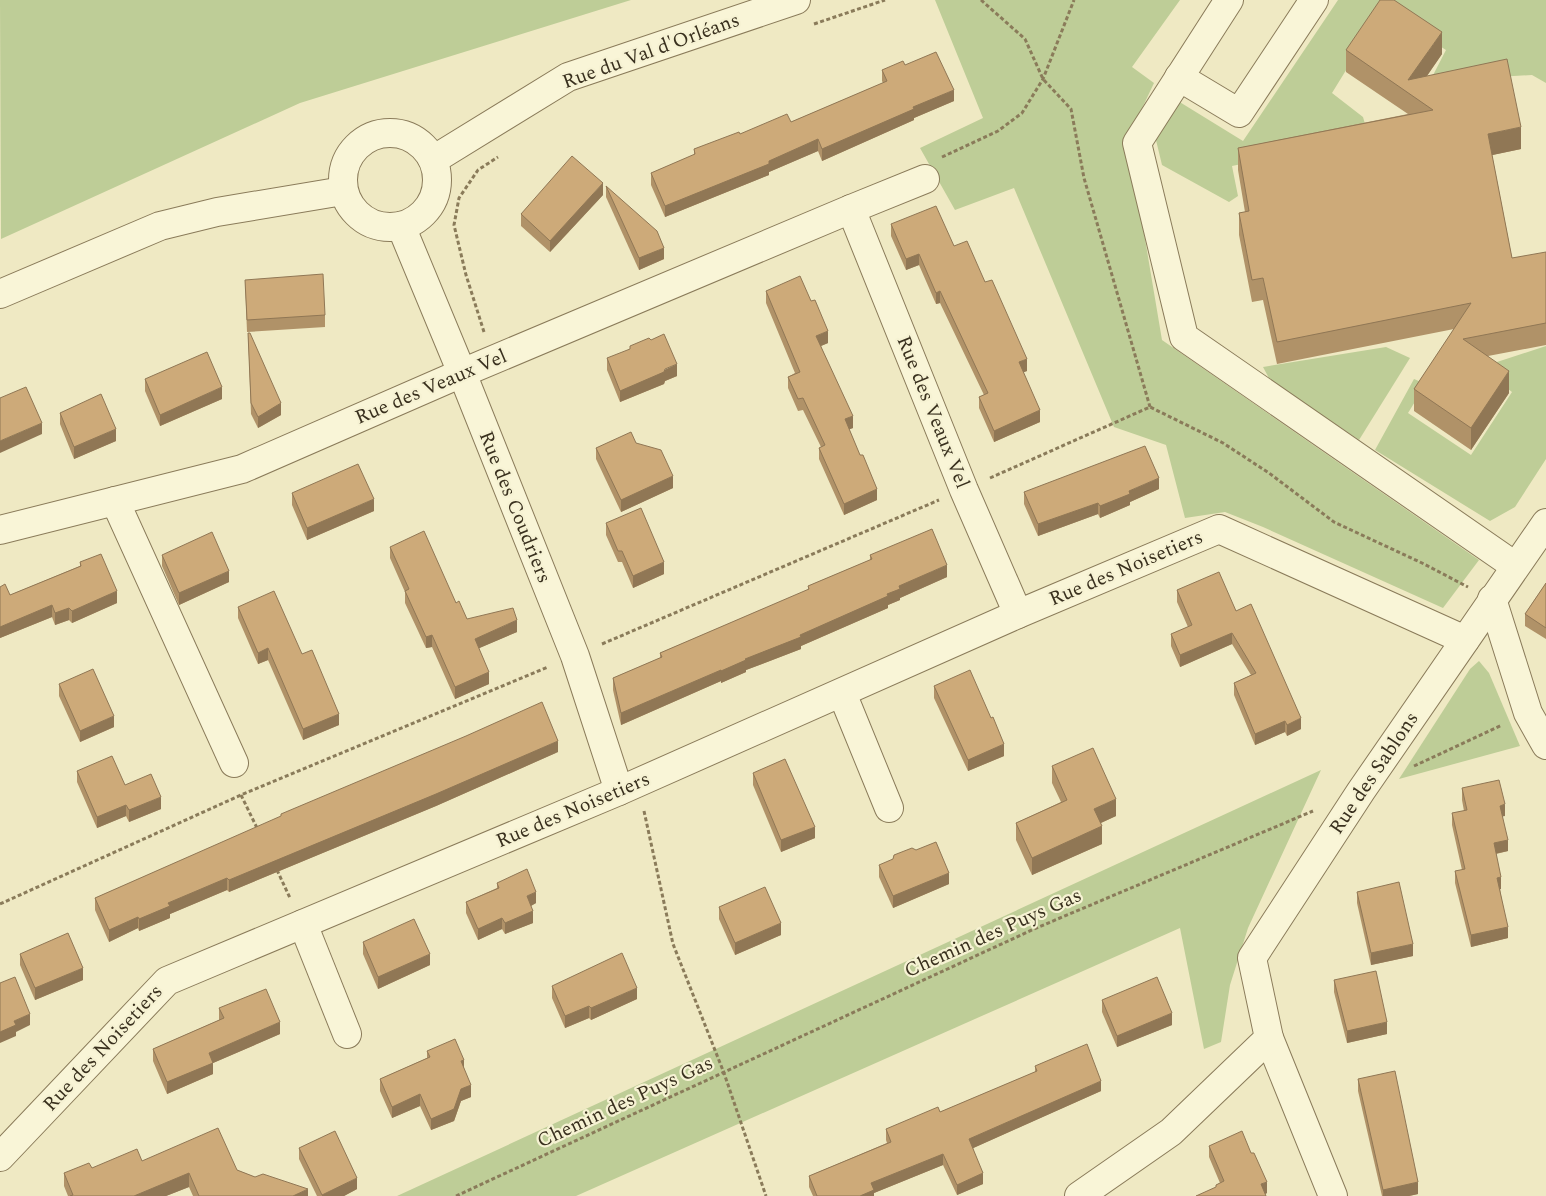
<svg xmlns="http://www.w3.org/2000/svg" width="1546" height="1196" font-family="Spectral,serif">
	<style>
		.green { fill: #becd97 }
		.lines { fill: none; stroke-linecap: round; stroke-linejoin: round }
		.minor-casing { stroke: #8a7b5a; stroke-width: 30 }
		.path { stroke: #8a7b5a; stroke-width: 3; stroke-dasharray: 4 2.5; stroke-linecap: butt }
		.minor { stroke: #f9f5d7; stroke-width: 28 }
		.wall { fill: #b09268 }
		.shaded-wall { fill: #907755 }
		.building { fill: #cdaa79; stroke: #907755 }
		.labels { text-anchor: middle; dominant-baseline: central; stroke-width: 4.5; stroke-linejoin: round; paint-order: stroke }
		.street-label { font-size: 20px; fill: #39301e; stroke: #f6f2d3 }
	</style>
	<rect width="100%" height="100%" fill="#efe9c3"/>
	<!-- green -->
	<g class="green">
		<polygon points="0,0 631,0 300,103 1,239"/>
		<polygon points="935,0 1180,0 1132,67 1154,83 1128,138 1162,340 1479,560 1443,608 1263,527 1225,512 1185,518 1166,445 1114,427 1014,188 955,210 920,148 983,118"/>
		<polygon points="1338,0 1546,0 1546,83 1532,75 1430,81 1446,50 1383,10 1332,93 1363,117 1369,138 1232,166 1238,196 1229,202 1162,165 1155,136 1178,101 1243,141"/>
		<polygon points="1546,346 1546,459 1515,507 1490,521 1375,450 1414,379 1426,384 1408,413 1471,455 1512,392 1487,373 1497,362"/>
		<polygon points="1386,347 1410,358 1359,440 1270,380 1263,367"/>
		<polygon points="1479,661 1489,673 1520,746 1399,779 1470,669"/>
		<polygon points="1321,770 1248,928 1230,985 1221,1042 1204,1049 1180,928 576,1196 397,1196"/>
	</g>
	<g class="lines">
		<!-- minor casing -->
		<g class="minor-casing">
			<g id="minor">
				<polyline points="1229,0 1137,143 1184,337 1515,566"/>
				<polyline points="1179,77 1239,113 1314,0"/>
				<circle cx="390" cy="180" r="47"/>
				<polyline points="433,160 568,77 796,0"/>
				<polyline points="851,209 964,490 1018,614"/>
				<polyline points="401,226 462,373 575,656 619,791"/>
				<polyline points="0,294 160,226 217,212 343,191"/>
				<polyline points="115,501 234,763"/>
				<polyline points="0,530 242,469 462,373 851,209 925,179"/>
				<polyline points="1492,599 1528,713 1546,745"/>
				<polyline points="842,693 889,808"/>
				<polyline points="303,924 347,1034"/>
				<polyline points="1269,1038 1333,1196"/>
				<polyline points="0,1157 167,981 619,791 1018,614 1219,529 1465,640"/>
				<polyline points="1079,1196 1171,1132 1269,1038 1252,958 1361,791 1546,523"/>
			</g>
		</g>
		<!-- path -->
		<g class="path">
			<polyline points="981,0 1025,39 1043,79 1071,109 1084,178 1150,407"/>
			<polyline points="814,24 885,0"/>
			<polyline points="942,157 998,131 1022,113 1043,79 1074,0"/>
			<polyline points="484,332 466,275 454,225 459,198 478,170 498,157"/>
			<polyline points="990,478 1150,407 1223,443 1269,473 1334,522 1422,563 1468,587"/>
			<polyline points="602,644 939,500"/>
			<polyline points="1414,766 1502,725"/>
			<polyline points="241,795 258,830"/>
			<polyline points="644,811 673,944 724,1073 766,1196"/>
			<polyline points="277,870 290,898"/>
			<polyline points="0,904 241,795 548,667"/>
			<polyline points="456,1196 1034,929 1313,811"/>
		</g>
		<!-- minor -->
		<use href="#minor" class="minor"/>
	</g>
	<!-- wall -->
	<g class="wall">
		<polygon points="1346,50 1442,54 1427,76 1521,149 1492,155 1512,258 1546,253 1546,345 1488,356 1509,393 1471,450 1414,411 1414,389 1454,329 1277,364 1263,300 1252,302 1239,235 1239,213 1245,212 1238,170 1238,148 1408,114 1346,72"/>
		<polygon points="905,65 954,101 914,118 914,120 822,161 818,151 769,172 769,175 665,217 651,185 651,173 694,155 694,149 740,134 791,122 883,83 882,81 882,70"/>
		<polygon points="606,186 664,259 639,270 606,197"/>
		<polygon points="603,195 550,252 521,226 521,214"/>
		<polygon points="891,224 954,246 985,282 1027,371 1023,372 1040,422 994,442 979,408 979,397 984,395 940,303 936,304 919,265 906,270 891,236"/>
		<polygon points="245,280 325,315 325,327 247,332"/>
		<polygon points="766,291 828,343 821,346 853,428 849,429 877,500 844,515 819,459 819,448 821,447 803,410 798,411 788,388 788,377 795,373 766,303"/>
		<polygon points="248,333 281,415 258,428 251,414"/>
		<polygon points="607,358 677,376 665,381 664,384 620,402 607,370"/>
		<polygon points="145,379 222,399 160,426 145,391"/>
		<polygon points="60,413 116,441 74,459 60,424"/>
		<polygon points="636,443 673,488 621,512 596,459 596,448"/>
		<polygon points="1159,489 1130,502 1130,505 1100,518 1098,514 1038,536 1024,504 1024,492"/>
		<polygon points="292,493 374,511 307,540 292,505"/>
		<polygon points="606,523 664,574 633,588 622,562 618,562 606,535"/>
		<polygon points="390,547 456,603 467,619 517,632 479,648 489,684 455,699 432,647 426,648 405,603 405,592 390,558"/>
		<polygon points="162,555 229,582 179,605 162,566"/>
		<polygon points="870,555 947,577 900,598 900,600 888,605 888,608 801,646 801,649 746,670 746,672 721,683 721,681 621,725 613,690 613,678 660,658 660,653 808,590 808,586 870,560"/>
		<polygon points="80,562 117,603 72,623 69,620 55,625 52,617 0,638 0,587 10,595 80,566"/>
		<polygon points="1546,583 1546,639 1525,626 1525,614"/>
		<polygon points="1177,590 1236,611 1301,729 1287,736 1285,732 1255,745 1234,695 1234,683 1251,675 1232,644 1180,667 1171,646 1171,634 1188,627 1177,602"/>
		<polygon points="238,607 339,725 303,740 268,660 258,664 238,618"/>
		<polygon points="59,684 114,727 80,742 59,696"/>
		<polygon points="934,686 1004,756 968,771 934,698"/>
		<polygon points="558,752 436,806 229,892 227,890 170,914 170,918 139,931 138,928 109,942 95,910 95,898 281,817 281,814"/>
		<polygon points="1052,766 1116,816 1101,823 1102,844 1032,875 1016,840 1016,823 1061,802 1052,783"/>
		<polygon points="77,771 125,785 161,809 129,822 126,816 97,828 77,782"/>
		<polygon points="753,773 815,838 781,852 753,785"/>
		<polygon points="1462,788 1505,816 1502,816 1508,851 1496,854 1501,889 1500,889 1508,938 1471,947 1455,883 1455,871 1462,870 1452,825 1452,813 1464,811 1462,800"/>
		<polygon points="879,865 949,884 893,908 879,877"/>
		<polygon points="497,883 536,903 531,906 533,923 505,934 502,929 478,940 466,913 466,902 497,888"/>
		<polygon points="1357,892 1413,956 1371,965 1357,903"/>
		<polygon points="719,907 781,935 735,955 719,919"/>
		<polygon points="363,942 430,965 378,989 363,954"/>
		<polygon points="20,954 83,980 35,1000 20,965"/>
		<polygon points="1334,980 1387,1034 1347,1043 1334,992"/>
		<polygon points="552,986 637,999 591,1020 589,1018 565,1028 552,998"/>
		<polygon points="1102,1000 1172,1025 1117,1047 1102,1012"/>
		<polygon points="219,1008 280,1034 213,1063 213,1074 167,1094 153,1061 153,1049 219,1020"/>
		<polygon points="427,1051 464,1068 471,1097 461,1101 454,1121 431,1130 420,1106 392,1118 380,1091 380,1079 427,1058"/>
		<polygon points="1035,1066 1101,1091 973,1148 983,1184 957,1195 943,1165 874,1193 874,1196 813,1196 809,1187 809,1176 887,1143 886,1140 886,1129 940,1112 1035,1072"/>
		<polygon points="1358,1079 1418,1194 1409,1196 1382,1196 1358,1091"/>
		<polygon points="1209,1146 1267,1193 1265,1194 1216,1188 1216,1185 1220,1183 1209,1157"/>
		<polygon points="299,1148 357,1189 344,1196 317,1196 299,1159"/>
		<polygon points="142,1161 237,1170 255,1177 308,1196 193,1196 189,1187 166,1196 68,1196 64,1186 64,1173"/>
	</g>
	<!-- shaded-wall -->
	<g class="shaded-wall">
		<polygon points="1442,32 1442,54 1413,96 1408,80"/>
		<polygon points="954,90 954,101 914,118 914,120 822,161 822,149 913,107"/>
		<polygon points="1521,127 1521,149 1488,156 1488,134"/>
		<polygon points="818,139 818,151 769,172 769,175 665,217 665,206 769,161"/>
		<polygon points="603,183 603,195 550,252 550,241"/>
		<polygon points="664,248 664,259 639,270 639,258"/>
		<polygon points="919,254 919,265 906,270 906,259"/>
		<polygon points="940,291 940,303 936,304 936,293"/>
		<polygon points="828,331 828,343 816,348 816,336"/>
		<polygon points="1027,359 1027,371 1019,374 1019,362"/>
		<polygon points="677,364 677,376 665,381 664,384 620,402 620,391"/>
		<polygon points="1509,371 1509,393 1471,450 1471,428"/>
		<polygon points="222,387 222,399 160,426 160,415"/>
		<polygon points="281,403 281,415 258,428 258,417"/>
		<polygon points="1040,410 1040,422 994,442 994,431"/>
		<polygon points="853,416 853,428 845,431 845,419"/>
		<polygon points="42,423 42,434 0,453 0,441"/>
		<polygon points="116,429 116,441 74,459 74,447"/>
		<polygon points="673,476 673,488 621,512 621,500"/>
		<polygon points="1159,478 1159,489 1130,502 1130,505 1100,518 1100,506 1129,491"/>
		<polygon points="877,489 877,500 844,515 844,504"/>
		<polygon points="374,499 374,511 307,540 307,528"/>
		<polygon points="1098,503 1098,514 1038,536 1038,524"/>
		<polygon points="664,562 664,574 633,588 633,576"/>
		<polygon points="947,565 947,577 900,598 900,600 888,605 888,608 801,646 801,649 746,670 746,672 721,683 721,671 745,659 800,635 887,594 899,586"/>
		<polygon points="229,571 229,582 179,605 179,593"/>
		<polygon points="117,591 117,603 72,623 72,611"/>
		<polygon points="52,605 52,617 0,638 0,627"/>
		<polygon points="69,608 69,620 55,625 55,613"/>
		<polygon points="517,620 517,632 475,650 475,639"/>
		<polygon points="1232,633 1232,644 1180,667 1180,655"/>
		<polygon points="432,635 432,647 426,648 426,637"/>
		<polygon points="268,648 268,660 258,664 258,653"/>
		<polygon points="721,670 721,681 621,725 621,713"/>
		<polygon points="489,672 489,684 455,699 455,687"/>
		<polygon points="339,714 339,725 303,740 303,729"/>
		<polygon points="114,716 114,727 80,742 80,731"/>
		<polygon points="1301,718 1301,729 1287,736 1287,725"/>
		<polygon points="1285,721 1285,732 1255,745 1255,734"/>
		<polygon points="558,741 558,752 436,806 229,892 229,880"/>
		<polygon points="1004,744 1004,756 968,771 968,760"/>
		<polygon points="161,797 161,809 129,822 129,810"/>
		<polygon points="1116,799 1116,816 1094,826 1094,809"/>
		<polygon points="1505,804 1505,816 1500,817 1500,806"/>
		<polygon points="126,805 126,816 97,828 97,817"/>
		<polygon points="1102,826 1102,844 1032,875 1032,858"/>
		<polygon points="815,827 815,838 781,852 781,840"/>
		<polygon points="1508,840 1508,851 1494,854 1494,843"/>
		<polygon points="949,873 949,884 893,908 893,896"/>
		<polygon points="1501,877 1501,889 1497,890 1497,878"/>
		<polygon points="227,878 227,890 170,914 170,918 139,931 139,919 168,903"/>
		<polygon points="536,892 536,903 527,908 527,896"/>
		<polygon points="533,911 533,923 505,934 505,923"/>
		<polygon points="138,917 138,928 109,942 109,930"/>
		<polygon points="502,918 502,929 478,940 478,929"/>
		<polygon points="781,923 781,935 735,955 735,943"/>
		<polygon points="1508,927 1508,938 1471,947 1471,935"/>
		<polygon points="1413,944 1413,956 1371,965 1371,953"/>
		<polygon points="430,954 430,965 378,989 378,977"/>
		<polygon points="83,968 83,980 35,1000 35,988"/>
		<polygon points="637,988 637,999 591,1020 591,1008"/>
		<polygon points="589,1006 589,1018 565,1028 565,1016"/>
		<polygon points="1172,1013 1172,1025 1117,1047 1117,1036"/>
		<polygon points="30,1014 30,1025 16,1032 16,1036 0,1043 0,1032 14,1021"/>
		<polygon points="280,1022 280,1034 213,1063 213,1074 167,1094 167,1082 209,1053"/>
		<polygon points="1387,1022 1387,1034 1347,1043 1347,1031"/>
		<polygon points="464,1060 464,1071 461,1061"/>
		<polygon points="1101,1081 1101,1091 969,1150 969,1139"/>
		<polygon points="471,1085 471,1097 461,1101 454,1121 431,1130 431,1119 461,1089"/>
		<polygon points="420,1094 420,1106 392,1118 392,1107"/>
		<polygon points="943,1154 943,1165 874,1193 874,1196 860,1196 871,1183"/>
		<polygon points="189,1173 189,1187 166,1196 134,1196"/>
		<polygon points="983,1173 983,1184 957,1195 957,1185"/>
		<polygon points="357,1178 357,1189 344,1196 322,1196 322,1195"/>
		<polygon points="1267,1182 1267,1193 1261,1196 1261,1184"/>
		<polygon points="1418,1182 1418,1194 1409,1196 1383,1196 1383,1190"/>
		<polygon points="308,1189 308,1196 293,1196"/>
	</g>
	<!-- building -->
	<g class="building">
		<polygon points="1380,0 1394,0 1442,32 1408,80 1507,59 1521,127 1488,134 1512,258 1546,252 1546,323 1463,339 1509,371 1471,428 1414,389 1471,303 1277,342 1263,278 1252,280 1239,213 1249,211 1238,148 1433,110 1346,50"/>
		<polygon points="936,52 954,90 913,107 914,109 822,149 818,139 769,161 769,164 665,206 651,173 695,154 694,149 739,132 740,134 787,114 791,122 887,81 882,70 903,61 905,65"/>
		<polygon points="572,156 603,183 550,241 521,214"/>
		<polygon points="606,186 657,231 664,248 639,258"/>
		<polygon points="936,206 954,246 967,241 985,282 992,280 1027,359 1019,362 1040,410 994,431 979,397 988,393 940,291 936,293 919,254 906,259 891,224"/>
		<polygon points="323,274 325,315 247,320 245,280"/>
		<polygon points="800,276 811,301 815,300 828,331 816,336 853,416 845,419 860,455 863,455 877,489 844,504 819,448 825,445 803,398 798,399 788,377 800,372 766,291"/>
		<polygon points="248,333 250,333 281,403 258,417 251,403"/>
		<polygon points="664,334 677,364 665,369 664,372 620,391 607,358 630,349 630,346 649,338 651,340"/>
		<polygon points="207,352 222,387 160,415 145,379"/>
		<polygon points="26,387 42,423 0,441 0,398"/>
		<polygon points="101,394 116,429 74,447 60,413"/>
		<polygon points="631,432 636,443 661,450 673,476 621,500 596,448"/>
		<polygon points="1145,446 1159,478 1129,491 1130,494 1100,506 1098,503 1038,524 1024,492"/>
		<polygon points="358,464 374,499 307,528 292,493"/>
		<polygon points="641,508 664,562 633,576 622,551 618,551 606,523"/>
		<polygon points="932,529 947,565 899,586 900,589 887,594 888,596 800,635 801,637 745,659 746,660 721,671 721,670 621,713 613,678 662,657 660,653 809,589 808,586 872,559 870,555"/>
		<polygon points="424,531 456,603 459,601 467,619 513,608 517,620 475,639 489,672 455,687 432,635 426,637 405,591 409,589 390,547"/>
		<polygon points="212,532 229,571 179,593 162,555"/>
		<polygon points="101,554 117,591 72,611 69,608 55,613 52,605 0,627 0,587 5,584 10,595 81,566 80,562"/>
		<polygon points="1219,572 1236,611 1251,604 1301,718 1287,725 1285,721 1255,734 1234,683 1256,673 1232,633 1180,655 1171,634 1192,625 1177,590"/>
		<polygon points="1546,583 1546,628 1525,614"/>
		<polygon points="274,591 302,654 312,650 339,714 303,729 268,648 258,653 238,607"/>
		<polygon points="93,669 114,716 80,731 59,684"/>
		<polygon points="970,670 991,718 993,717 1004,744 968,760 934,686"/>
		<polygon points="542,702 558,741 436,794 229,880 227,878 168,903 170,906 139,919 138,917 109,930 95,898 281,816 281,814 466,736"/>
		<polygon points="1093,748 1116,799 1094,809 1102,826 1032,858 1016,823 1067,800 1052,766"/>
		<polygon points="112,756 125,785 151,774 161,797 129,810 126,805 97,817 77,771"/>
		<polygon points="785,759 815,827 781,840 753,773"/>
		<polygon points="1499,780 1505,804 1500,806 1508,840 1494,843 1501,877 1497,878 1508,927 1471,935 1455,871 1465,869 1452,813 1467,810 1462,788"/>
		<polygon points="936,842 949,873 893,896 879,865 893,859 894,855 912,848 916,850"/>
		<polygon points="527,869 536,892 527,896 533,911 505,923 502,918 478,929 466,902 499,888 497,883"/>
		<polygon points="1399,882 1413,944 1371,953 1357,892"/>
		<polygon points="765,887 781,923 735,943 719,907"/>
		<polygon points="414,919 430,954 378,977 363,942"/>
		<polygon points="68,933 83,968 35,988 20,954"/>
		<polygon points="622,953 637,988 591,1008 589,1006 565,1016 552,986"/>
		<polygon points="1376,971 1387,1022 1347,1031 1334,980"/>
		<polygon points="15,977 30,1014 14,1021 16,1025 0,1032 0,983"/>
		<polygon points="1157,977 1172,1013 1117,1036 1102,1000"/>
		<polygon points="266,989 280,1022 209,1053 213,1063 167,1082 153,1049 224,1018 219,1008"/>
		<polygon points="455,1039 464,1060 461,1061 471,1085 461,1089 454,1109 431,1119 420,1094 392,1107 380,1079 430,1057 427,1051"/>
		<polygon points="1087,1044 1101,1081 969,1139 983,1173 957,1185 943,1154 871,1183 874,1190 860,1196 817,1196 809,1176 891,1142 886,1129 938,1107 940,1112 1037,1071 1035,1066"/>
		<polygon points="1395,1071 1418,1182 1383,1190 1358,1079"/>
		<polygon points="218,1128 237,1170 255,1177 263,1174 308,1189 293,1196 199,1196 189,1173 134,1196 70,1196 73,1195 64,1173 89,1163 92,1168 137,1149 142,1161"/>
		<polygon points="335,1131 357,1178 322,1195 299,1148"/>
		<polygon points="1242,1131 1251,1153 1254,1153 1267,1182 1261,1184 1266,1196 1196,1196 1216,1187 1216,1185 1224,1181 1209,1146"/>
	</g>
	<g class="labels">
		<!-- street labels -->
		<g class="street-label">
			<text transform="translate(651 51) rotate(-20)">Rue du Val d'Orléans</text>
			<text transform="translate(431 387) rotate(-23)">Rue des Veaux Vel</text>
			<text transform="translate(933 412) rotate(68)">Rue des Veaux Vel</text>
			<text transform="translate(515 507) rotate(68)">Rue des Coudriers</text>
			<text transform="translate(1126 568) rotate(-23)">Rue des Noisetiers</text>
			<text transform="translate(1374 773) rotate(-56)">Rue des Sablons</text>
			<text transform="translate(573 810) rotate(-23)">Rue des Noisetiers</text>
			<text transform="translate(993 933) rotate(-24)">Chemin des Puys Gas</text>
			<text transform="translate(103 1048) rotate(-47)">Rue des Noisetiers</text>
			<text transform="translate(625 1102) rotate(-25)">Chemin des Puys Gas</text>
		</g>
	</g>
</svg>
